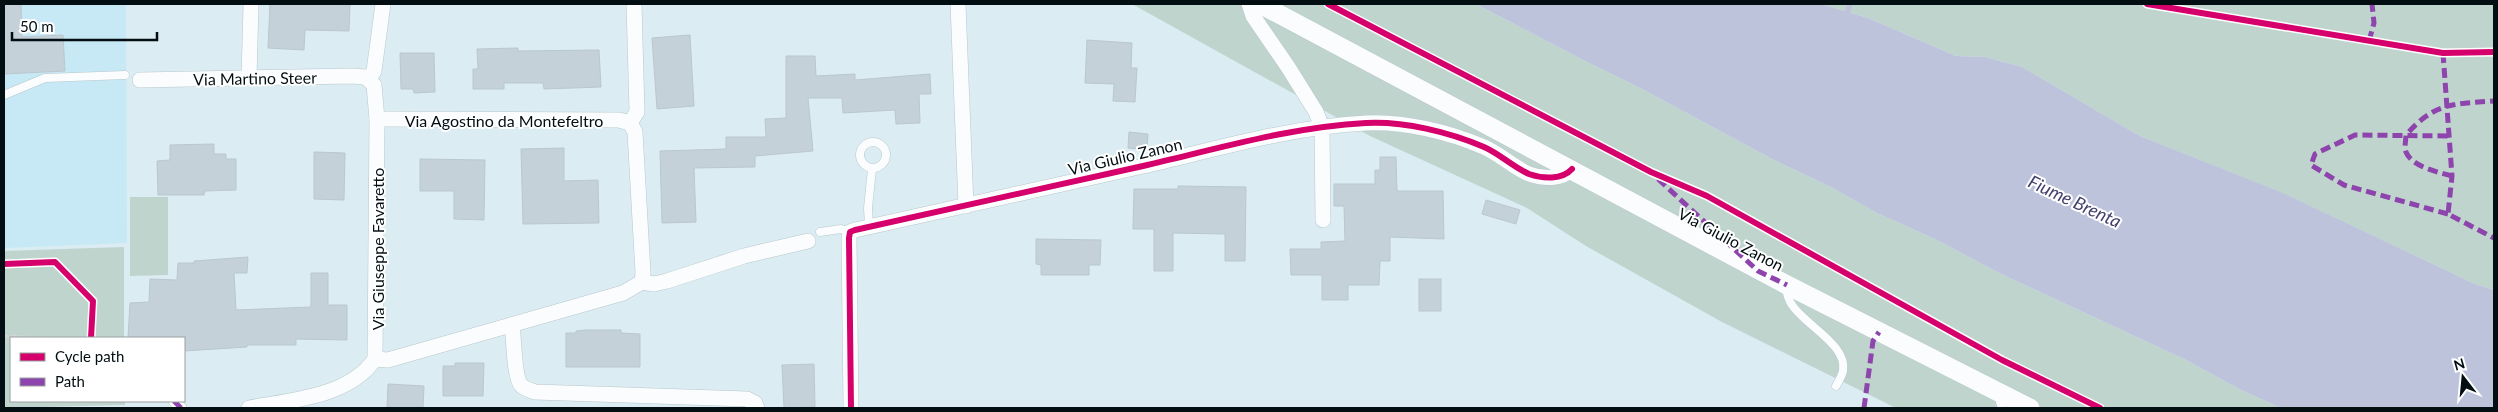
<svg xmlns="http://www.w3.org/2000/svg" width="2498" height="412" font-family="Lato,sans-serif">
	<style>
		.built { fill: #c6e9f5 }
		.green { fill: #c0d4ce }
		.water { fill: #bec3dc }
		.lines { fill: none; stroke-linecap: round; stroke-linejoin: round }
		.stream { stroke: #bec3dc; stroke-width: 5.5 }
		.building { fill: #c5d1d8; stroke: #bbc7ce }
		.service-casing { stroke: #b8c8cd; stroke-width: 9 }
		.pedestrian-casing { stroke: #b8c8cd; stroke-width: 12 }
		.minor-casing { stroke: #b8c8cd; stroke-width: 16 }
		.tertiary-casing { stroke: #b8c8cd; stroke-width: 20 }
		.path { stroke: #d1d7d8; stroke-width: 3; stroke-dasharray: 5 2.5; stroke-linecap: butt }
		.service { stroke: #fafcfd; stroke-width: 8 }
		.pedestrian { stroke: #fafcfd; stroke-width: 11 }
		.minor { stroke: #fafcfd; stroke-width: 15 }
		.tertiary { stroke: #fafcfd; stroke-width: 19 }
		.quiet { stroke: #8e44ad; stroke-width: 5; stroke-dasharray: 10 5; stroke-linecap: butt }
		.cycleway-casing { stroke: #fff; stroke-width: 9 }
		.cycleway { stroke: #d6006c; stroke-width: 6 }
		.labels { text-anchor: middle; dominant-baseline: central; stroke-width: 4; stroke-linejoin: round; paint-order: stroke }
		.street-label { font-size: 16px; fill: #020e12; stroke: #fff }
		.water-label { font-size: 18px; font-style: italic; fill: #43406d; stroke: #fff }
	</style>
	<rect width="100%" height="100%" fill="#dbecf2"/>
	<!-- built -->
	<polygon class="built" points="4,4 126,4 127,243 4,248"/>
	<!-- green -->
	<g class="green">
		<polygon points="1132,4 1476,4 1583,60 1642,89 1774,160 1831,187 1877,213 1937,240 1997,272 2186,360 2241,390 2281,408 1896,408 1722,322 1586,246 1527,208 1370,136"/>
		<polygon points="1821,4 2494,4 2494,290 2475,284 2282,193 2140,136 2022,67 1985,57 1956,56 1868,18"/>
		<polygon points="130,197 168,197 168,275 130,276"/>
		<polygon points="124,247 124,338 11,338 11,401 125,401 125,405 4,408 4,251"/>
	</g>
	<!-- water -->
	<polygon class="water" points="1476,4 1821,4 1868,18 1956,56 1985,57 2022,67 2140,136 2283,193 2475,284 2494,290 2494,408 2281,408 2241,390 2186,360 1997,272 1937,240 1877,213 1831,187 1774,160 1642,89 1583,60"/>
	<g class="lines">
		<!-- stream -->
		<polyline class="stream" points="1846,18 1850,4"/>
	</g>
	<!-- building -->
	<g class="building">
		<polygon points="4,4 21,4 22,37 63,35 65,71 4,74"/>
		<polygon points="270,4 350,4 349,31 305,30 304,50 268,48"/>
		<polygon points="690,35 694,106 657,109 652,38"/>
		<polygon points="1087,40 1132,43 1131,68 1137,68 1135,102 1113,101 1114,84 1085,83"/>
		<polygon points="518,48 518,51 599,50 601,87 544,89 543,83 504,83 504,89 473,89 473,69 478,69 477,49"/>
		<polygon points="400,53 434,53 435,92 414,93 413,89 401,89"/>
		<polygon points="786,56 815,56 816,76 855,74 855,80 930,74 931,94 919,94 920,123 896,124 895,110 843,113 842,98 808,98 813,151 755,156 755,167 694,168 696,222 662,223 660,151 726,149 726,137 766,137 765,119 786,118"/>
		<polygon points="1129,132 1148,134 1147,150 1128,148"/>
		<polygon points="214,144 214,154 226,154 226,159 236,159 236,190 205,191 204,195 158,195 157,161 170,160 170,145"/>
		<polygon points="564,148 564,181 598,180 599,223 523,224 521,149"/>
		<polygon points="314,152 345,153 344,200 314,199"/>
		<polygon points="1380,157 1396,157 1397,191 1443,191 1444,239 1390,237 1390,261 1380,261 1379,285 1348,285 1348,300 1322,300 1322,275 1291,275 1290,249 1321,249 1321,242 1345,241 1344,206 1334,206 1334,184 1375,184 1375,170 1380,170"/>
		<polygon points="420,159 485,160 484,220 454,219 454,191 420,191"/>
		<polygon points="1178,186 1246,187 1245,261 1225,261 1225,234 1173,233 1173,271 1154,271 1154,229 1133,229 1134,189 1178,189"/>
		<polygon points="1486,200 1520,210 1516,224 1482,214"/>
		<polygon points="1036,239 1101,240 1100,265 1089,265 1089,275 1041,275 1041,265 1036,264"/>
		<polygon points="248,257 247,273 234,273 236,310 311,307 311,273 328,273 328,305 347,305 347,340 296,339 296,345 247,345 247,347 184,351 184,338 128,338 130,303 149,302 150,279 177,280 178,263 194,263 194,261"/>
		<rect x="1419" y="279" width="22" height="32"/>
		<polygon points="586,330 621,330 621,333 640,334 640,367 566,367 566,333 576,333 576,331"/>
		<polygon points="455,363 484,363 483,396 443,396 443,366 455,366"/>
		<polygon points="814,364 815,407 784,408 782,365"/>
		<polygon points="388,384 424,386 423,408 387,408"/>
	</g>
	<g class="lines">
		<!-- service casing -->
		<g class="service-casing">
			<g id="service">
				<polyline points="4,95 45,78 125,75"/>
				<circle cx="873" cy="155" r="13"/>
				<polyline points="869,226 868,208 872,169"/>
				<polyline points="820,232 841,229 850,232"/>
				<path d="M1787 286C1781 317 1849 338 1843 371 1842 376 1838 382 1836 386"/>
				<polyline points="2002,395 2000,402 2002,408"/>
			</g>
		</g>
		<!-- pedestrian casing -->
		<g class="pedestrian-casing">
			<polyline id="pedestrian" points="174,401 181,408"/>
		</g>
		<!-- minor casing -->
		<g class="minor-casing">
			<g id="minor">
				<polyline points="958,4 966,206"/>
				<polyline points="1249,4 1253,16 1288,67 1316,112 1322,127 1323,220"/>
				<polyline points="249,78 251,4"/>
				<polyline points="369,79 374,71 383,4"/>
				<path d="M140 80 352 76 365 77 374 85 377 119 375 359C349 397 291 400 249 408"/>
				<polyline points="377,119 619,120 630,123 635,132 643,273 642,282"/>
				<polyline points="630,123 637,112 634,4"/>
				<polyline points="642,282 654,284 667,281 744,256 808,241"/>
				<path d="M512 325C514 338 514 377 521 385 524 389 530 390 535 392L747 399 755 403 757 408"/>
				<polyline points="375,359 388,360 623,293 642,282"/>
				<path d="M851 408 849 238 850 232 855 230C951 209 1047 188 1143 166 1217 149 1290 127 1366 123 1404 121 1449 132 1484 147 1500 154 1513 167 1529 174 1543 179 1562 180 1572 169"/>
			</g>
		</g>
		<!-- tertiary casing -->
		<g class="tertiary-casing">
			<polyline id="tertiary" points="1260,4 1787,285 2030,408"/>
		</g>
		<!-- path -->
		<g class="path">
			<polyline points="4,264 55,262 93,301 91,338"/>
			<polyline points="4,336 46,338"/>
		</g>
		<!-- service -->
		<use href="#service" class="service"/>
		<!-- pedestrian -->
		<use href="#pedestrian" class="pedestrian"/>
		<!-- minor -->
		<use href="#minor" class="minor"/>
		<!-- tertiary -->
		<use href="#tertiary" class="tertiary"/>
		<!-- quiet -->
		<g class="quiet">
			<polyline points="2369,41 2374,23 2372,4"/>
			<polyline points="2443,53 2452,176 2448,214 2494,238"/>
			<path d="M2452 176C2438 172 2412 167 2406 152 2404 147 2406 140 2406 135 2435 102 2453 104 2494 101"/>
			<polyline points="1658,179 1758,271 1787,285"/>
			<polyline points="2448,214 2344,185 2311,165 2315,154 2355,135 2450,136"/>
			<polyline points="174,401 181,408"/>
			<polyline points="1864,408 1873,341 1879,332"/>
		</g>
		<!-- cycleway casing -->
		<g class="cycleway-casing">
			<g id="cycleway">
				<polyline points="1328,4 1651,172 1707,196 2002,360 2100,408"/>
				<polyline points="2147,4 2443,53 2494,52"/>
				<polyline points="4,264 55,262 93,301 91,338"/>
				<path d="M851 408 849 238 850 232 855 230C951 209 1047 188 1143 166 1217 149 1290 127 1366 123 1404 121 1449 132 1484 147 1500 154 1513 167 1529 174 1543 179 1562 180 1572 169"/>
			</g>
		</g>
		<!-- cycleway -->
		<use href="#cycleway" class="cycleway"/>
	</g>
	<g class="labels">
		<!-- street labels -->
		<g class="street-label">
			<text transform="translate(255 78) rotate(-1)">Via Martino Steer</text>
			<text x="504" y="120">Via Agostino da Montefeltro</text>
			<text transform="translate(1125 156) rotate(-13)">Via Giulio Zanon</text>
			<text transform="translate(1731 239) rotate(28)">Via Giulio Zanon</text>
			<text transform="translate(377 249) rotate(-90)">Via Giuseppe Favaretto</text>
		</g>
		<!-- water labels -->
		<g class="water-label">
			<text transform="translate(2075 201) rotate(25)">Fiume Brenta</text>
		</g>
	</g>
	<!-- border -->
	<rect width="2498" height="412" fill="none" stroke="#020e12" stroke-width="10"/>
	<!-- legend -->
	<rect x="10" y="337" width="175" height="65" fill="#ffffff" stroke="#9a9fa0"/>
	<rect x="20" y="353" width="25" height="8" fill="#d6006c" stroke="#9a9fa0"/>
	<text x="55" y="362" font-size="15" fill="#020e12">Cycle path</text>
	<rect x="20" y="378" width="25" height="8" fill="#8e44ad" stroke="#9a9fa0"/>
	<text x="55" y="387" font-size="15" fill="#020e12">Path</text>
	<!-- north arrow -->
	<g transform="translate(2463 377) rotate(344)" stroke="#ffffff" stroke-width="4" paint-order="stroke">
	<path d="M0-4L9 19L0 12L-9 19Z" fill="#020e12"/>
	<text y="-8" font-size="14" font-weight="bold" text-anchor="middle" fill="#020e12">N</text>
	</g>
	<!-- scale -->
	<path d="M12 32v8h145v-8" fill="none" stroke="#020e12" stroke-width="2.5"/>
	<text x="20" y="32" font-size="15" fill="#020e12" stroke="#ffffff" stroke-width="4" paint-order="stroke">50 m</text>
</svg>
